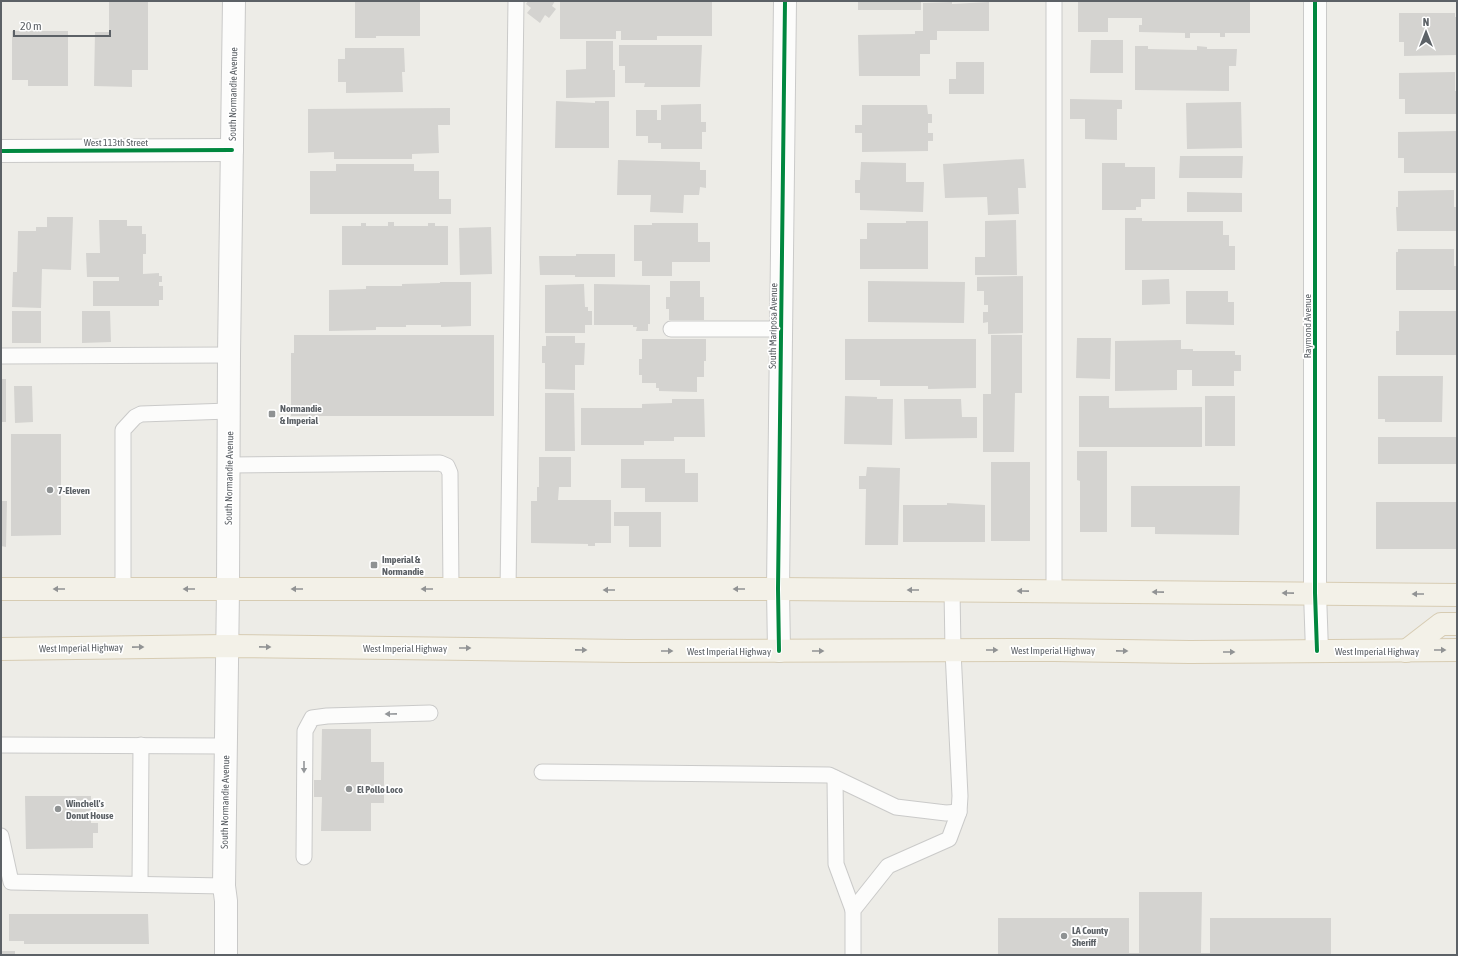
<svg xmlns="http://www.w3.org/2000/svg" width="1458" height="956" font-family="'Asap Condensed',sans-serif">
	<style>
		.building { fill: #d4d3d0 }
		.lines { fill: none; stroke-linecap: round; stroke-linejoin: round }
		.service-casing { stroke: #cacac9; stroke-width: 17 }
		.minor-casing { stroke: #cacac9; stroke-width: 24 }
		.secondary-casing { stroke: #c9c9c8; stroke-width: 24 }
		.primary-casing { stroke: #d7ccb3; stroke-width: 24 }
		.service { stroke: #fcfcfb; stroke-width: 15 }
		.minor { stroke: #fcfcfb; stroke-width: 22 }
		.secondary { stroke: #fcfcfb; stroke-width: 22 }
		.primary { stroke: #f3f1e8; stroke-width: 22 }
		.cycleway-casing { stroke: #fff; stroke-width: 6 }
		.cycleway { stroke: #00873e; stroke-width: 4 }
		.oneway { fill: #919394 }
		.oneway2 { fill: #94979a }
		.poi-dot { fill: #8f9293; stroke: #fff; stroke-width: 1.5 }
		.labels { text-anchor: middle; dominant-baseline: central; stroke-width: 3.5; stroke-linejoin: round; paint-order: stroke }
		.street-label { font-size: 10px; fill: #5c6166; stroke: #fff }
		.poi-label { font-size: 10px; font-weight: bold; fill: #5c6166; stroke: #fff; text-anchor: start }
	</style>
	<rect width="100%" height="100%" fill="#edece7"/>
	<!-- building -->
	<g class="building">
		<polygon points="109,1 148,1 148,70 132,70 132,87 94,86 95,32 109,32"/>
		<polygon points="355,1 420,1 420,36 376,36 376,38 355,38"/>
		<polygon points="528,1 555,1 552,6 556,9 549,18 545,15 540,23 527,13 531,8 526,4"/>
		<polygon points="560,1 712,1 712,36 657,36 657,40 621,40 621,31 616,31 616,39 560,39"/>
		<rect x="858" y="1" width="63" height="9"/>
		<polygon points="1078,1 1250,1 1250,33 1225,33 1225,37 1220,37 1220,33 1190,33 1190,38 1185,38 1185,33 1139,32 1139,25 1142,25 1142,18 1108,18 1108,32 1078,32"/>
		<polygon points="952,2 952,4 989,2 989,31 937,31 937,40 930,40 930,54 920,54 920,76 859,76 858,35 915,34 915,31 923,31 923,3"/>
		<polygon points="1399,13 1455,13 1455,17 1457,17 1457,55 1404,56 1404,42 1399,42"/>
		<polygon points="12,31 68,31 68,86 28,86 28,80 12,80"/>
		<polygon points="1091,40 1123,40 1123,73 1090,73"/>
		<polygon points="586,41 613,41 613,70 615,70 615,97 566,98 566,70 586,69"/>
		<polygon points="619,45 702,45 700,87 644,87 645,83 625,83 625,66 619,66"/>
		<polygon points="1135,46 1148,46 1148,49 1197,50 1197,46 1207,47 1207,49 1237,49 1236,66 1229,66 1229,91 1135,90"/>
		<polygon points="345,48 404,48 405,72 402,72 403,92 346,93 346,82 338,82 338,59 345,59"/>
		<polygon points="956,62 984,62 984,94 949,94 949,79 956,79"/>
		<polygon points="1455,72 1455,91 1457,91 1457,114 1405,114 1405,99 1399,99 1399,73"/>
		<polygon points="1070,99 1122,100 1122,109 1117,109 1117,140 1085,139 1085,119 1070,119"/>
		<polygon points="556,101 595,103 595,101 609,101 609,148 555,148"/>
		<polygon points="1241,102 1242,148 1187,149 1186,103"/>
		<polygon points="701,104 701,122 706,122 706,132 702,132 702,149 661,149 661,143 648,143 648,136 636,136 636,110 657,110 657,120 661,120 661,105"/>
		<polygon points="862,105 927,105 928,114 932,114 932,123 928,123 928,133 933,133 933,141 928,141 928,151 862,152 862,133 855,133 855,125 862,125"/>
		<polygon points="450,108 450,125 438,125 439,153 412,154 412,159 334,159 334,152 308,153 308,109"/>
		<polygon points="1457,131 1457,173 1404,173 1404,158 1398,158 1398,132"/>
		<polygon points="1180,156 1243,156 1242,178 1179,178"/>
		<polygon points="1024,159 1026,188 1018,188 1019,214 988,215 987,197 945,198 943,164"/>
		<polygon points="618,160 700,162 700,170 706,170 706,188 700,187 699,195 684,195 683,213 650,212 651,195 617,195"/>
		<polygon points="861,162 906,163 906,182 924,182 923,212 860,210 860,193 855,193 855,180 860,180"/>
		<polygon points="1102,163 1125,163 1125,167 1155,167 1155,199 1141,199 1141,207 1136,207 1136,210 1102,210"/>
		<polygon points="336,164 414,164 414,171 439,171 439,199 451,199 451,214 310,214 310,171 336,171"/>
		<polygon points="1454,190 1454,207 1457,207 1457,231 1397,231 1396,207 1398,207 1398,191"/>
		<polygon points="1187,192 1242,193 1242,212 1187,212"/>
		<polygon points="47,217 73,217 71,270 42,269 41,308 12,307 13,272 17,272 18,231 36,231 36,227 47,227"/>
		<polygon points="1125,218 1142,218 1142,221 1223,221 1223,235 1229,235 1229,246 1235,246 1235,270 1125,270"/>
		<polygon points="99,220 127,220 127,226 142,226 142,234 146,234 146,254 143,254 143,274 159,273 159,276 162,276 162,282 159,282 159,286 163,286 163,300 159,300 159,306 93,306 93,281 119,281 119,277 87,277 86,253 100,253"/>
		<polygon points="1016,220 1017,275 975,275 975,257 985,257 985,221"/>
		<polygon points="906,221 928,221 928,269 860,269 860,239 867,239 867,223 906,223"/>
		<polygon points="388,222 394,222 394,226 428,226 428,223 435,223 435,226 448,226 448,265 342,265 342,226 361,226 361,223 366,223 366,226 388,226"/>
		<polygon points="652,223 698,223 698,242 710,242 710,262 672,262 672,276 642,276 642,261 634,261 634,225 652,225"/>
		<polygon points="491,227 492,274 460,275 459,228"/>
		<polygon points="1398,249 1454,249 1454,266 1457,266 1457,290 1396,290 1396,252 1398,252"/>
		<polygon points="576,254 615,254 615,277 575,277 575,275 540,275 539,256 576,256"/>
		<polygon points="1023,276 1023,333 988,334 988,322 983,323 983,312 988,312 988,305 984,305 984,291 977,291 977,277"/>
		<polygon points="1169,279 1170,304 1142,305 1142,280"/>
		<polygon points="670,281 700,281 700,297 704,297 704,320 669,320 669,309 666,309 666,297 670,297"/>
		<polygon points="868,281 965,282 964,323 868,322"/>
		<polygon points="440,282 471,282 471,326 441,327 441,325 406,325 406,327 376,327 376,330 329,331 329,290 366,289 366,286 402,286 402,284 440,283"/>
		<polygon points="584,284 585,307 588,307 588,311 592,311 592,325 585,325 585,333 545,333 545,285"/>
		<polygon points="594,284 650,285 650,324 648,324 648,331 636,331 637,327 633,327 633,325 594,325"/>
		<polygon points="1186,291 1228,291 1228,302 1234,302 1234,325 1186,324"/>
		<rect x="12" y="311" width="29" height="32"/>
		<polygon points="82,311 110,311 111,342 82,343"/>
		<polygon points="1399,311 1457,311 1457,355 1396,355 1396,331 1399,331"/>
		<polygon points="294,335 494,335 494,416 291,416 291,353 294,353"/>
		<polygon points="991,335 1022,335 1022,393 1015,393 1014,452 983,452 983,394 991,394"/>
		<polygon points="546,336 575,336 575,343 585,343 584,365 575,365 575,390 545,389 545,363 542,363 542,346 546,346"/>
		<polygon points="1077,338 1111,338 1110,379 1076,378"/>
		<polygon points="642,339 706,339 706,361 704,361 704,377 697,377 697,392 659,391 659,388 656,388 656,383 642,383 642,375 639,375 639,359 642,359"/>
		<polygon points="845,339 976,339 976,388 928,389 928,386 880,386 880,380 845,380"/>
		<polygon points="1181,340 1181,349 1193,349 1193,351 1235,351 1235,355 1241,355 1241,371 1234,371 1234,386 1192,386 1192,370 1177,370 1177,390 1115,391 1115,341"/>
		<polygon points="1378,376 1443,376 1442,422 1385,422 1385,419 1378,419"/>
		<rect x="1" y="379" width="5" height="43"/>
		<polygon points="14,386 32,386 33,422 15,423"/>
		<polygon points="545,393 574,393 575,451 545,451"/>
		<polygon points="845,396 877,397 877,399 893,399 892,445 844,444"/>
		<polygon points="1079,396 1109,396 1109,408 1202,407 1202,447 1079,447"/>
		<rect x="1205" y="396" width="30" height="50"/>
		<polygon points="672,399 704,399 705,437 674,437 674,441 644,441 644,445 581,445 581,408 642,408 642,404 672,403"/>
		<polygon points="904,399 961,399 962,417 977,417 977,438 905,439"/>
		<polygon points="11,434 61,434 61,535 11,536"/>
		<rect x="1378" y="437" width="79" height="27"/>
		<polygon points="1077,451 1107,451 1107,532 1080,532 1080,481 1077,480"/>
		<polygon points="539,457 571,457 571,487 559,487 558,500 611,500 611,543 595,543 595,546 588,546 588,544 531,543 531,501 537,501 537,487 539,487"/>
		<polygon points="621,459 685,459 685,473 698,473 698,502 645,502 645,488 621,488"/>
		<rect x="991" y="462" width="39" height="79"/>
		<polygon points="867,467 900,468 898,545 865,545 866,489 859,489 859,476 866,476"/>
		<polygon points="1131,486 1240,486 1239,535 1155,534 1155,527 1131,527"/>
		<polygon points="1,501 7,501 6,547 1,546"/>
		<rect x="1376" y="502" width="81" height="47"/>
		<polygon points="947,503 985,505 985,542 903,542 903,505 947,505"/>
		<polygon points="614,512 661,512 661,547 629,547 629,526 614,526"/>
		<polygon points="322,729 371,729 371,762 384,762 384,803 371,803 371,831 321,831 322,797 314,797 314,780 321,780"/>
		<polygon points="25,796 91,796 91,823 98,823 98,833 93,833 93,848 26,849"/>
		<polygon points="1139,892 1202,892 1201,953 1210,953 1210,918 1331,918 1331,955 998,955 998,918 1129,918 1129,953 1139,953"/>
		<polygon points="9,914 148,914 149,944 24,944 24,941 9,941"/>
		<rect x="1" y="951" width="14" height="4"/>
	</g>
	<g class="lines">
		<!-- service casing -->
		<g class="service-casing">
			<g id="service">
				<polyline points="1054,1 1054,591"/>
				<polyline points="671,329 781,329"/>
				<polyline points="1,356 229,355"/>
				<polyline points="229,465 440,463 447,466 450,473 451,589"/>
				<polyline points="123,589 123,430 135,417 141,414 229,411"/>
				<polyline points="508,590 516,1"/>
				<polyline points="1,745 225,746"/>
				<polyline points="542,772 829,775 896,807 946,813 959,812"/>
				<polyline points="835,778 836,864 853,910"/>
				<polyline points="1,836 11,882 224,886"/>
				<polyline points="304,857 305,731 312,718 327,716 430,713"/>
				<polyline points="140,884 141,745"/>
				<polyline points="853,955 853,910 888,866 949,839 959,812 960,796 953,651 952,590"/>
			</g>
		</g>
		<!-- minor casing -->
		<g class="minor-casing">
			<g id="minor">
				<polyline points="1315,1 1315,593 1317,651"/>
				<polyline points="1,151 232,150"/>
				<polyline points="779,651 778,589 785,1"/>
			</g>
		</g>
		<!-- secondary casing -->
		<g class="secondary-casing">
			<polyline id="secondary" points="226,955 226,901 224,886 228,589 229,355 234,1"/>
		</g>
		<!-- primary casing -->
		<g class="primary-casing">
			<g id="primary">
				<polyline points="1,589 778,589 1457,595"/>
				<polyline points="1,649 226,646 628,651 1054,650 1190,652 1457,650"/>
				<polyline points="1406,651 1441,624 1457,624"/>
			</g>
		</g>
		<!-- service -->
		<use href="#service" class="service"/>
		<!-- minor -->
		<use href="#minor" class="minor"/>
		<!-- secondary -->
		<use href="#secondary" class="secondary"/>
		<!-- primary -->
		<use href="#primary" class="primary"/>
		<!-- cycleway casing -->
		<g class="cycleway-casing">
			<g id="cycleway">
				<polyline points="1315,1 1315,593 1317,651"/>
				<polyline points="1,151 232,150"/>
				<polyline points="779,651 778,589 785,1"/>
			</g>
		</g>
		<!-- cycleway -->
		<use href="#cycleway" class="cycleway"/>
	</g>
	<!-- one-way arrows -->
	<defs><path id="oneway-solid" d="M-6-.8H1V-3.2L6.5 0L1 3.2V.8H-6Z"/></defs>
	<g class="oneway">
		<use href="#oneway-solid" transform="translate(59 589) rotate(180)"/>
		<use href="#oneway-solid" transform="translate(189 589) rotate(180)"/>
		<use href="#oneway-solid" transform="translate(297 589) rotate(180)"/>
		<use href="#oneway-solid" transform="translate(427 589) rotate(180)"/>
		<use href="#oneway-solid" transform="translate(739 589) rotate(180)"/>
		<use href="#oneway-solid" transform="translate(609 590) rotate(180)"/>
		<use href="#oneway-solid" transform="translate(913 590) rotate(-180)"/>
		<use href="#oneway-solid" transform="translate(1023 591) rotate(-179)"/>
		<use href="#oneway-solid" transform="translate(1158 592) rotate(-179)"/>
		<use href="#oneway-solid" transform="translate(1288 593) rotate(-179)"/>
		<use href="#oneway-solid" transform="translate(1418 594) rotate(-180)"/>
		<use href="#oneway-solid" transform="translate(138 647) rotate(-1)"/>
		<use href="#oneway-solid" transform="translate(265 647) rotate(1)"/>
		<use href="#oneway-solid" transform="translate(465 648)"/>
		<use href="#oneway-solid" transform="translate(581 650) rotate(1)"/>
		<use href="#oneway-solid" transform="translate(992 650)"/>
		<use href="#oneway-solid" transform="translate(1440 650)"/>
		<use href="#oneway-solid" transform="translate(667 651)"/>
		<use href="#oneway-solid" transform="translate(818 651)"/>
		<use href="#oneway-solid" transform="translate(1122 651) rotate(1)"/>
		<use href="#oneway-solid" transform="translate(1229 652)"/>
	</g>
	<g class="oneway2">
		<use href="#oneway-solid" transform="translate(391 714) rotate(179)"/>
		<use href="#oneway-solid" transform="translate(304 767) rotate(90)"/>
	</g>
	<!-- markers -->
	<g class="poi-dot">
		<rect x="268" y="410" width="8" height="8" rx="2"/>
		<circle cx="50" cy="490" r="4"/>
		<rect x="370" y="561" width="8" height="8" rx="2"/>
		<circle cx="349" cy="789" r="4"/>
		<circle cx="58" cy="809" r="4"/>
		<circle cx="1064" cy="936" r="4"/>
	</g>
	<g class="labels">
		<!-- street labels -->
		<g class="street-label">
			<text transform="translate(233 94) rotate(-89)">South Normandie Avenue</text>
			<text x="116" y="142">West 113th Street</text>
			<text transform="translate(773 326) rotate(-89)">South Mariposa Avenue</text>
			<text transform="translate(1307 326) rotate(-90)">Raymond Avenue</text>
			<text transform="translate(229 478) rotate(-89)">South Normandie Avenue</text>
			<text transform="translate(81 648) rotate(-1)">West Imperial Highway</text>
			<text x="405" y="648">West Imperial Highway</text>
			<text x="1053" y="650">West Imperial Highway</text>
			<text x="729" y="651">West Imperial Highway</text>
			<text x="1377" y="651">West Imperial Highway</text>
			<text transform="translate(225 802) rotate(-89)">South Normandie Avenue</text>
		</g>
		<!-- poi labels -->
		<g class="poi-label">
			<text x="280" y="408">Normandie<tspan x="280" dy="12">&amp; Imperial</tspan></text>
			<text x="58" y="490">7-Eleven</text>
			<text x="382" y="559">Imperial &amp;<tspan x="382" dy="12">Normandie</tspan></text>
			<text x="357" y="789">El Pollo Loco</text>
			<text x="66" y="803">Winchell's<tspan x="66" dy="12">Donut House</tspan></text>
			<text x="1072" y="930">LA County<tspan x="1072" dy="12">Sheriff</tspan></text>
		</g>
	</g>
	<!-- border -->
	<rect width="1458" height="956" fill="none" stroke="#5c6166" stroke-width="4"/>
	<!-- north arrow -->
	<g transform="translate(1426 32)" stroke="#ffffff" stroke-width="3" paint-order="stroke">
	<path d="M0-3L7 15L0 10L-7 15Z" fill="#5c6166"/>
	<text y="-6" font-size="11" font-weight="bold" text-anchor="middle" fill="#5c6166">N</text>
	</g>
	<!-- scale -->
	<path d="M14 30v6h96v-6" fill="none" stroke="#5c6166" stroke-width="2"/>
	<text x="20" y="30" font-size="12" fill="#5c6166" stroke="#ffffff" stroke-width="3" paint-order="stroke">20 m</text>
</svg>
